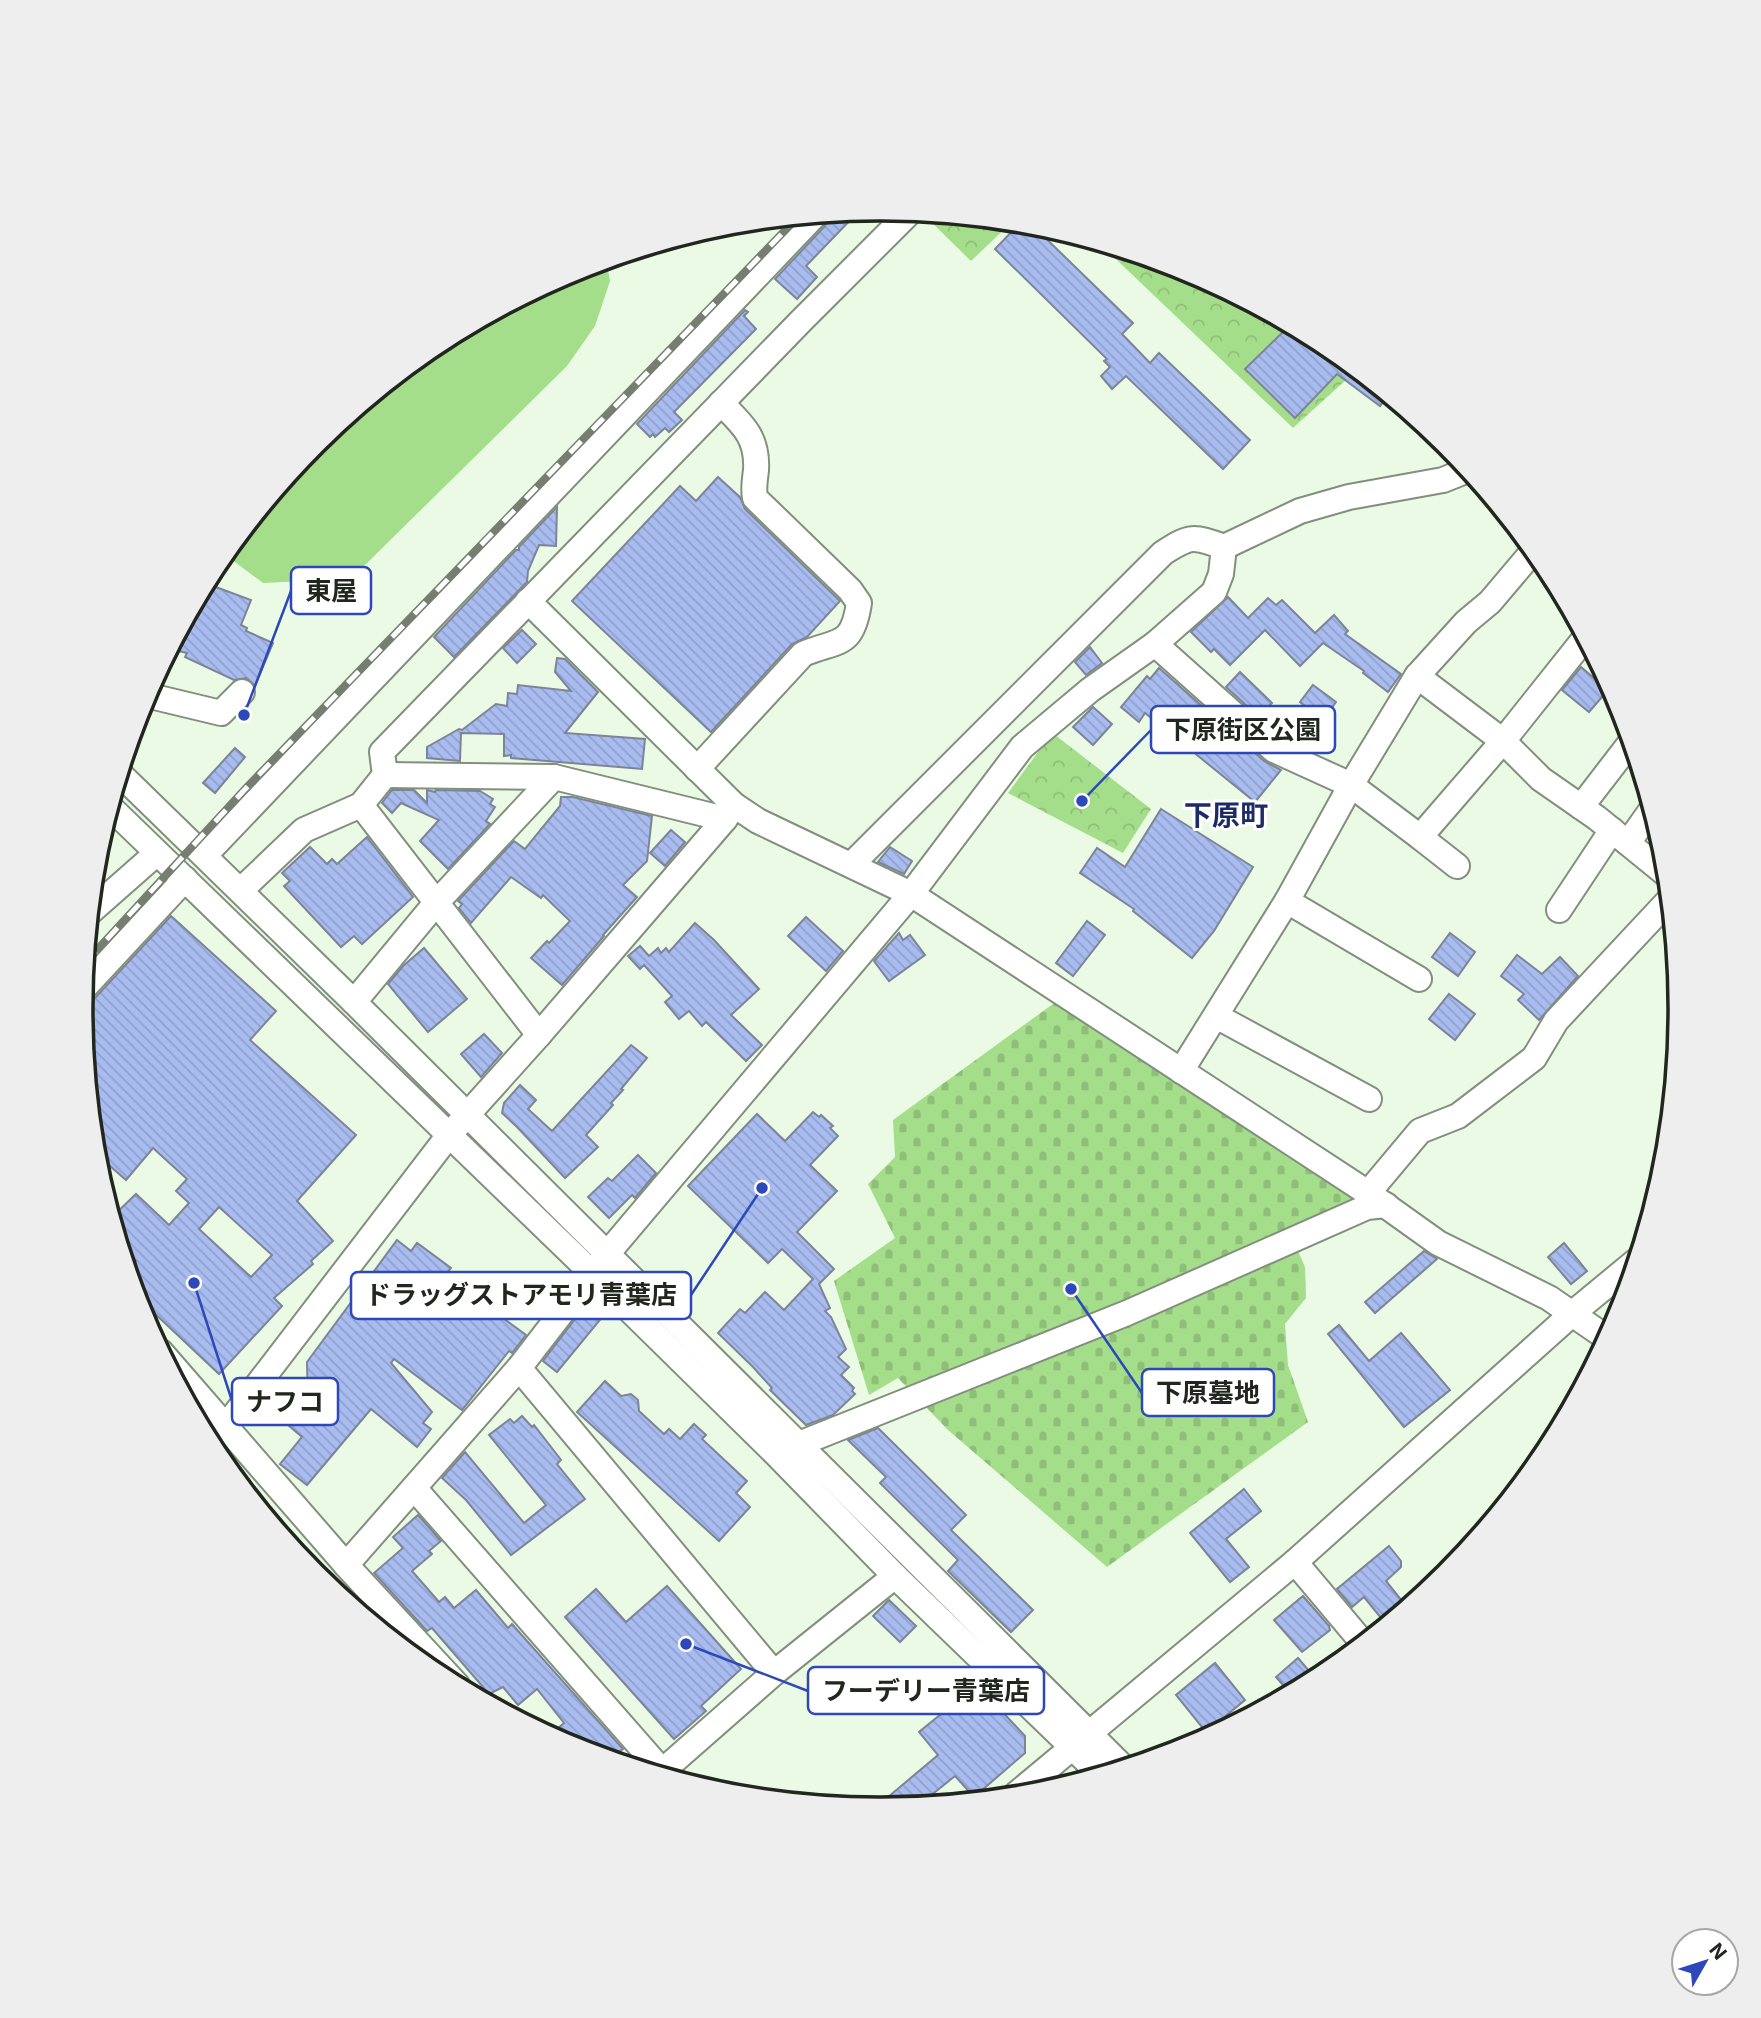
<svg xmlns="http://www.w3.org/2000/svg" width="1761" height="2018" font-family="Inter,'Noto Sans JP',sans-serif">
	<style>
		.cemetery { fill: url(#cemetery-stones) }
		.park { fill: url(#park-crowns) }
		.garden { fill: #a5de8b }
		.building { fill: url(#building-back-hatch); stroke: #7c8498; stroke-width: 2; fill-rule: evenodd }
		.lines { fill: none; stroke-linecap: round; stroke-linejoin: round }
		.minor-casing { stroke: #818f7c; stroke-width: 28 }
		.minor { stroke: #fff; stroke-width: 24 }
		.rail-casing { stroke: #757e71; stroke-width: 8 }
		.rail { stroke: #fff; stroke-width: 5; stroke-dasharray: 16; stroke-linecap: butt }
		.labels { text-anchor: middle; dominant-baseline: central; stroke-width: 6; stroke-linejoin: round; paint-order: stroke }
		.quarter-label { font-size: 28px; font-weight: bold; fill: #1d2c64; stroke: #fff }
		.rim { fill: none; stroke: #21261e; stroke-width: 3.5 }
		.leader { fill: none; stroke: #2f48b9; stroke-width: 2.5 }
		.callout-dot { fill: #2f48b9; stroke: #fff; stroke-width: 2.5 }
		.callout { fill: #fff; stroke: #2f48b9; stroke-width: 2.5 }
		.callout-label { font-size: 26px; text-anchor: middle; font-weight: bold; fill: #21261e }
	</style>
	<defs>
		<pattern id="cemetery-stones" width="16" height="16" patternUnits="userSpaceOnUse" patternTransform="scale(1.75)"><rect width="16" height="16" fill="#a5de8b"/><path d="M2 7V4a2 2 0 0 1 4 0v3zM10 15v-3a2 2 0 0 1 4 0v3z" fill="#8ebe78"/></pattern>
		<pattern id="park-crowns" width="20" height="18" patternUnits="userSpaceOnUse" patternTransform="scale(1.75)"><rect width="20" height="18" fill="#a5de8b"/><path d="M2 6a3 3 0 1 1 6 0M12 15a3 3 0 1 1 6 0" fill="none" stroke="#8ebe78"/></pattern>
		<pattern id="building-back-hatch" width="6" height="6" patternUnits="userSpaceOnUse" patternTransform="scale(1.75)"><rect width="6" height="6" fill="#a8bcf0"/><path d="M-1 5l2 2M0 0l6 6M5-1l2 2" fill="none" stroke="#90a1cd"/></pattern>
	</defs>
	<rect width="100%" height="100%" fill="#ebfae5"/>
	<!-- cemetery -->
	<polygon class="cemetery" points="1064,996 1369,1196 1288,1228 1305,1267 1306,1298 1285,1324 1288,1365 1308,1422 1107,1567 948,1430 898,1378 869,1395 834,1281 895,1238 868,1184 895,1157 893,1120"/>
	<!-- park -->
	<g class="park">
		<polygon points="922,213 1012,222 971,261"/>
		<polygon points="1099,243 1187,270 1325,344 1357,370 1293,428"/>
		<polygon points="1055,735 1151,809 1123,853 1008,793 1044,744"/>
	</g>
	<!-- garden -->
	<polygon class="garden" points="606,260 610,281 595,326 567,366 362,568 305,581 263,583 224,554 315,443 436,344 575,270"/>
	<!-- building -->
	<g class="building">
		<polygon points="859,211 806,266 817,277 797,299 775,279 825,226 828,214"/>
		<polygon points="1020,223 1031,224 1133,323 1122,334 1150,363 1159,353 1250,440 1223,469 1126,376 1112,389 1101,376 1110,367 1104,361 1107,359 995,249"/>
		<polygon points="745,310 748,312 744,316 756,329 674,412 682,420 669,432 665,428 655,437 653,434 650,437 637,424"/>
		<polygon points="1290,325 1325,344 1388,396 1380,406 1337,374 1295,418 1245,369"/>
		<polygon points="718,477 740,497 745,509 840,601 807,637 792,644 711,732 572,601 680,486 696,501"/>
		<polygon points="557,507 556,546 539,545 528,571 527,582 454,657 434,637 516,550 519,550 519,547"/>
		<polygon points="205,583 251,600 241,625 247,628 246,631 273,643 255,686 246,678 234,680 185,657 187,653 170,649"/>
		<polygon points="1228,597 1248,618 1268,598 1276,605 1282,600 1315,633 1334,615 1348,631 1345,634 1401,674 1388,692 1363,673 1364,671 1323,643 1300,666 1265,630 1230,665 1214,649 1211,652 1191,632"/>
		<polygon points="522,630 536,644 517,663 503,648"/>
		<polygon points="1090,647 1102,663 1086,675 1075,662"/>
		<polygon points="557,658 565,659 598,692 565,733 645,739 642,769 511,758 511,755 504,756 504,734 461,733 460,761 427,758 427,747 459,729 462,730 496,704 507,706 508,693 517,694 518,685 571,691 555,672"/>
		<polygon points="1581,667 1608,690 1589,712 1562,690"/>
		<polygon points="1159,668 1264,761 1281,770 1255,802 1145,713 1139,722 1121,707 1147,676 1150,679"/>
		<polygon points="1240,672 1272,703 1259,717 1226,687"/>
		<polygon points="1313,685 1336,702 1323,720 1300,702"/>
		<polygon points="1093,707 1112,724 1093,745 1073,727"/>
		<polygon points="235,748 245,757 215,793 203,783"/>
		<polygon points="392,790 414,790 427,803 427,790 435,792 436,790 480,791 493,799 490,804 495,807 486,821 490,824 448,869 420,841 439,820 401,803 392,813 382,803"/>
		<polygon points="561,797 573,797 652,816 647,861 623,885 637,897 603,935 604,936 562,985 531,958 547,941 549,943 570,921 543,895 541,898 511,877 471,923 459,908 462,904 458,901 514,841 525,849 560,806"/>
		<polygon points="1161,809 1253,867 1214,931 1192,958 1133,911 1134,909 1080,873 1097,848 1125,867"/>
		<polygon points="671,830 685,842 665,866 650,853"/>
		<polygon points="367,837 413,897 362,944 354,936 341,947 284,886 290,881 282,873 310,847 327,864 332,859 337,864"/>
		<polygon points="890,847 912,861 904,874 878,862"/>
		<path d="M171 916 276 1011 250 1040 356 1135 297 1201 333 1241 311 1261 313 1264 274 1298 282 1306 219 1374 135 1295 128 1270 136 1261 120 1246 112 1217 136 1194 169 1225 189 1203 176 1191 187 1179 153 1148 126 1180 94 1152 81 1013ZM219 1207 272 1255 251 1277 199 1229Z"/>
		<polygon points="806,917 843,951 826,971 788,936"/>
		<polygon points="1087,921 1105,935 1073,976 1056,963"/>
		<polygon points="695,923 714,940 759,989 731,1015 762,1045 746,1061 706,1022 702,1026 689,1011 679,1019 665,1002 672,996 644,965 640,969 628,956 640,946 649,956 658,948 661,953 666,948 669,952"/>
		<polygon points="899,933 903,940 910,935 925,955 889,981 874,961"/>
		<polygon points="1450,933 1475,952 1458,976 1432,957"/>
		<polygon points="424,948 467,999 428,1032 388,984 403,966"/>
		<polygon points="1517,955 1542,974 1560,957 1578,976 1539,1020 1518,1000 1524,994 1501,976"/>
		<polygon points="1449,994 1475,1014 1455,1040 1429,1019"/>
		<polygon points="484,1034 502,1053 481,1077 461,1054"/>
		<polygon points="631,1045 647,1058 621,1089 623,1090 611,1103 613,1105 586,1135 598,1147 565,1178 517,1127 502,1113 504,1103 520,1085 536,1100 528,1109 552,1131"/>
		<polygon points="813,1112 819,1117 821,1115 833,1126 830,1128 838,1136 810,1165 837,1191 797,1232 834,1269 819,1284 830,1308 825,1311 831,1317 846,1349 838,1357 849,1367 841,1375 854,1388 852,1391 855,1394 833,1415 806,1425 770,1390 772,1388 753,1367 718,1333 740,1309 745,1313 765,1292 784,1310 813,1279 782,1249 768,1263 688,1186 757,1114 785,1141"/>
		<polygon points="638,1155 656,1173 635,1198 632,1195 609,1218 588,1197 608,1178 612,1181"/>
		<polygon points="397,1240 411,1251 417,1243 451,1268 445,1275 526,1335 512,1353 509,1351 462,1410 394,1359 391,1363 432,1412 423,1423 431,1429 417,1447 371,1409 307,1485 280,1464 302,1437 275,1414 292,1394 308,1406 307,1362"/>
		<polygon points="1564,1243 1587,1271 1571,1284 1548,1257"/>
		<polygon points="1424,1251 1437,1259 1375,1313 1365,1302"/>
		<polygon points="588,1302 604,1315 557,1372 543,1361"/>
		<polygon points="1339,1325 1369,1361 1401,1333 1450,1390 1404,1427 1328,1334"/>
		<polygon points="605,1381 621,1396 631,1394 638,1400 639,1411 664,1434 669,1429 680,1439 694,1424 706,1435 702,1439 747,1481 736,1493 750,1507 719,1541 577,1412"/>
		<polygon points="522,1416 532,1427 534,1425 561,1460 557,1464 585,1499 511,1555 466,1500 442,1478 465,1452 524,1523 546,1505 489,1435 510,1419 514,1423"/>
		<polygon points="878,1428 966,1515 951,1530 1033,1610 1011,1632 948,1571 958,1560 880,1483 886,1477 848,1440"/>
		<polygon points="1244,1489 1261,1511 1226,1539 1249,1567 1230,1582 1190,1533"/>
		<polygon points="418,1515 441,1541 429,1551 432,1554 412,1571 439,1602 445,1597 454,1608 476,1590 508,1628 512,1624 623,1749 610,1759 574,1748 550,1735 564,1723 537,1689 518,1705 503,1687 489,1694 432,1628 427,1631 374,1573 403,1548 393,1537"/>
		<polygon points="1389,1546 1401,1561 1401,1567 1386,1581 1407,1607 1386,1624 1364,1597 1352,1607 1337,1589"/>
		<polygon points="667,1586 741,1669 701,1706 706,1711 674,1739 565,1617 596,1589 626,1622"/>
		<polygon points="1303,1596 1329,1626 1330,1630 1302,1652 1274,1620"/>
		<polygon points="889,1600 916,1626 900,1642 873,1616"/>
		<polygon points="1298,1658 1316,1679 1290,1693 1276,1677"/>
		<polygon points="1215,1663 1245,1700 1206,1732 1176,1695"/>
		<polygon points="977,1685 1025,1736 1025,1753 974,1797 955,1776 929,1797 935,1804 875,1808 938,1755 919,1732"/>
	</g>
	<g class="lines">
		<!-- minor casing -->
		<g class="minor-casing">
			<g id="minor">
				<polyline points="528,601 734,805 758,821 911,894 1368,1193 1438,1243 1549,1298 1607,1338"/>
				<polyline points="1155,644 1274,750 1351,785 1420,837 1503,741 1541,779 1597,818 1667,875"/>
				<polyline points="1417,676 1503,741 1585,638"/>
				<polyline points="146,695 221,713 242,692"/>
				<path d="M697 769 803 654C838 639 852 649 859 603L850 590 755 498C753 488 755 480 756 470 758 437 742 424 721 403"/>
				<polyline points="120,774 354,1002 1123,1767"/>
				<polyline points="385,775 554,777 725,819"/>
				<polyline points="361,805 539,1035"/>
				<polyline points="110,807 592,1273 777,1455 895,1576 1100,1774"/>
				<polyline points="1581,807 1631,742"/>
				<polyline points="1420,837 1457,866"/>
				<polyline points="1628,843 1652,809"/>
				<polyline points="205,855 814,216"/>
				<path d="M852 864 1163 553C1191 535 1193 536 1224 547L1300 511 1349 497 1443 480 1468 470"/>
				<polyline points="241,890 304,830 361,805 385,775 382,752 801,321 910,212"/>
				<polyline points="1287,901 1419,979"/>
				<polyline points="1559,910 1612,830"/>
				<polyline points="90,912 157,853"/>
				<polyline points="82,990 185,879"/>
				<polyline points="354,1002 436,903 554,777"/>
				<polyline points="1216,1016 1369,1099"/>
				<polyline points="1181,1071 1287,901 1351,785 1417,676 1466,622 1490,602 1534,550"/>
				<polyline points="1368,1193 1420,1131 1458,1116 1534,1058 1556,1021 1670,899"/>
				<polyline points="161,1352 346,1565 457,1685"/>
				<polyline points="519,1368 774,1673"/>
				<polyline points="209,1443 226,1426 449,1135 539,1035 725,819 734,805"/>
				<polyline points="799,1444 1127,1313 1367,1207 1386,1205"/>
				<polyline points="414,1488 662,1771"/>
				<polyline points="1295,1562 1363,1643"/>
				<polyline points="346,1565 519,1368 607,1254 911,894 1022,747 1090,690 1155,644 1214,592 1221,574 1224,547"/>
				<polyline points="659,1774 774,1673 895,1576"/>
				<polyline points="1014,1796 1295,1562 1573,1313 1636,1261"/>
			</g>
		</g>
		<!-- minor -->
		<use href="#minor" class="minor"/>
		<!-- rail casing -->
		<g class="rail-casing">
			<polyline id="rail" points="85,963 248,786 798,217"/>
		</g>
		<!-- rail -->
		<use href="#rail" class="rail"/>
	</g>
	<g class="labels">
		<!-- quarter labels -->
		<g class="quarter-label">
			<text x="1226" y="815">下原町</text>
		</g>
	</g>
	<!-- crop -->
	<path d="M0 0H1761V2018H0ZM880 221H881A787 787 0 0 1 1668 1008V1010A787 787 0 0 1 881 1797H880A787 787 0 0 1 93 1010V1008A787 787 0 0 1 880 221Z" fill="#edeeed" fill-rule="evenodd"/>
	<path class="rim" d="M880 221H881A787 787 0 0 1 1668 1008V1010A787 787 0 0 1 881 1797H880A787 787 0 0 1 93 1010V1008A787 787 0 0 1 880 221Z"/>
	<!-- callouts -->
	<path class="leader" d="M244 715L291 591M1082 801L1151 730M762 1188L691 1295M1071 1289L1142 1393M194 1283L232 1401M686 1644L808 1691"/>
	<g class="callout-dot">
		<circle cx="244" cy="715" r="7"/>
		<circle cx="1082" cy="801" r="7"/>
		<circle cx="762" cy="1188" r="7"/>
		<circle cx="1071" cy="1289" r="7"/>
		<circle cx="194" cy="1283" r="7"/>
		<circle cx="686" cy="1644" r="7"/>
	</g>
	<g class="callout">
		<rect x="291" y="567" width="80" height="47" rx="7"/>
		<rect x="1151" y="706" width="184" height="47" rx="7"/>
		<rect x="351" y="1272" width="340" height="47" rx="7"/>
		<rect x="1142" y="1369" width="132" height="47" rx="7"/>
		<rect x="232" y="1378" width="106" height="47" rx="7"/>
		<rect x="808" y="1667" width="236" height="47" rx="7"/>
	</g>
	<g class="callout-label">
		<text x="331" y="600">東屋</text>
		<text x="1243" y="739">下原街区公園</text>
		<text x="521" y="1304">ドラッグストアモリ青葉店</text>
		<text x="1208" y="1402">下原墓地</text>
		<text x="285" y="1411">ナフコ</text>
		<text x="926" y="1700">フーデリー青葉店</text>
	</g>
	<!-- north arrow -->
	<g transform="translate(1705 1962) rotate(51)"><circle r="33" fill="#ffffff" stroke="#a6a8a5" stroke-width="2"/>
	<path d="M0-5L12 26L0 18L-12 26Z" fill="#2f48b9"/>
	<text y="-10" font-size="19" font-weight="bold" text-anchor="middle" fill="#21261e">N</text>
	</g>
</svg>
